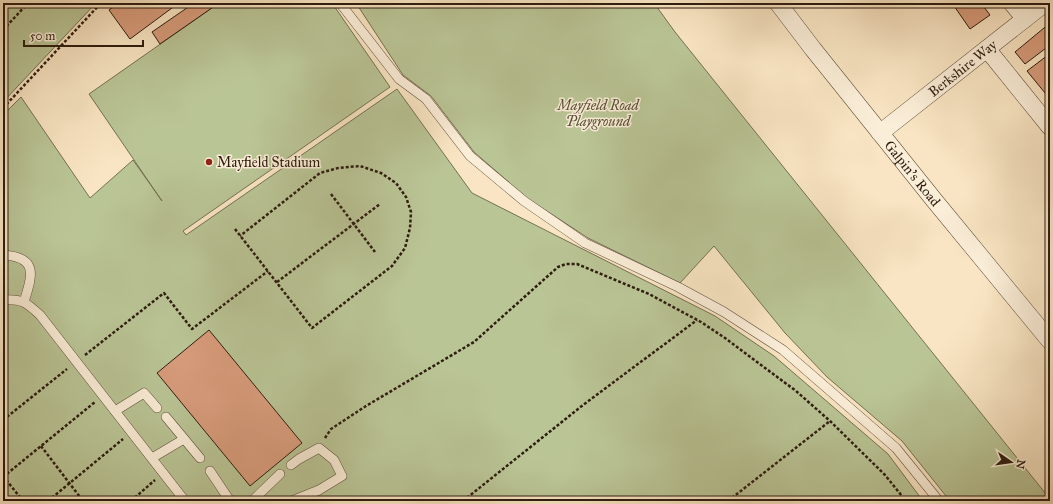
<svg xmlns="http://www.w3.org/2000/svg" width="1053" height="504" font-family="'IM FELL Great Primer',serif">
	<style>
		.green { fill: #bac596; stroke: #747052 }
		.building { fill: #d89c7c; stroke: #2d1c0f }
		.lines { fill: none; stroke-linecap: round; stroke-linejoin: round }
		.service-casing { stroke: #604e3c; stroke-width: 10 }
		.minor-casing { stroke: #604e3c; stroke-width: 18 }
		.path { stroke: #2d1c0f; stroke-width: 2.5; stroke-dasharray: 3 2; stroke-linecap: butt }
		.service { stroke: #fbeed8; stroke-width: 9 }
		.minor { stroke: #fbeed8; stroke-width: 17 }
		.poi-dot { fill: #8f2418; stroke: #fbeed8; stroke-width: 1.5 }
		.labels { text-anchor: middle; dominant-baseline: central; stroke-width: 3; stroke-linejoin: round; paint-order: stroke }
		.street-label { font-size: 14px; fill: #2d1c0f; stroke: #fbeed8 }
		.park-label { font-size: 14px; font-style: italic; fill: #574f38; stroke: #fbeed8 }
		.poi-label { font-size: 14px; fill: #2d1c0f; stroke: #fbeed8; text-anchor: start }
	</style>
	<rect width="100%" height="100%" fill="#f9e5c3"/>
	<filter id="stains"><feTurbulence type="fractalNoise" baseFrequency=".005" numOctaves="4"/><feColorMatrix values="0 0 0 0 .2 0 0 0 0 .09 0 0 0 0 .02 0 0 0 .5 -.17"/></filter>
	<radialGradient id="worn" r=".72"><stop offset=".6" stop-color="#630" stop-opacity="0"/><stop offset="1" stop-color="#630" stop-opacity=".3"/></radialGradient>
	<!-- green -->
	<g class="green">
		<polygon points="3,3 96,3 3,102"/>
		<polygon points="219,3 332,3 390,87 183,231 186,235 397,89 472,193 715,316 774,356 888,454 923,501 3,501 3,115 21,97 90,198 133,160 162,201 89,94"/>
		<polygon points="356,3 654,3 675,32 1050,499 1050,501 950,501 902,441 827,377 785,333 714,246 680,283 588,238 527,198 474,152 431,96 403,75"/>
	</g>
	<!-- building -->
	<g class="building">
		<polygon points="119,3 175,3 176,5 130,39 109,10"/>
		<polygon points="194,3 219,3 160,44 152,32"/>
		<polygon points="952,3 981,3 990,15 970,29"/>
		<polygon points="1050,23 1050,45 1025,64 1015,52"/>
		<polygon points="1048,55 1050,57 1050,99 1027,71"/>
		<polygon points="209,330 302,443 250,486 157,373"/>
	</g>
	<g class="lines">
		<!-- service casing -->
		<g class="service-casing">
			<g id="service">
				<polyline points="340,3 399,79 426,99 470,156 524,201 585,243 678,287 724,312 783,350 896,448 939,501"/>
				<path d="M3 255C39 257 32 276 24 302"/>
				<path d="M3 300C22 299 26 302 40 315L185 501"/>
				<polyline points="115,411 144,393 157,408"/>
				<polyline points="166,417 200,458"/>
				<polyline points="152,458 184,439"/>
				<polyline points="291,465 299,459 319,448 334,460 342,476 319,490 292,501"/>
				<polyline points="210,471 230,501"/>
				<polyline points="252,501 280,474"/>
			</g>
		</g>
		<!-- minor casing -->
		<g class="minor-casing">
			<g id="minor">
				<path id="s1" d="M778 3 813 49 934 200 1050 341"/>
				<polyline points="1012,3 1025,19"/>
				<polyline points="987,49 1050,127"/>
				<path id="s2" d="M880 133 1045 3"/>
			</g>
		</g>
		<!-- path -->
		<g class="path">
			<polyline points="3,30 28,3"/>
			<polyline points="3,108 101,3"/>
			<polyline points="331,194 375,252"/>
			<polyline points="235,229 312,328 392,266 405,248 410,228 411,212 406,197 396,183 381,173 360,166 338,168 320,173 240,236"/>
			<polyline points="277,282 380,204"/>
			<polyline points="85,355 164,293 192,329 268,271"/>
			<polyline points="3,420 67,369"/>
			<polyline points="325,438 331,429 366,406 474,342 558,267 566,264 577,264 649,294 701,322 725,338 796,391 830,421 885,475 906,501"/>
			<polyline points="41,446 83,501"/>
			<polyline points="3,476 23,501"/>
			<polyline points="3,477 95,402"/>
			<polyline points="30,501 35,497 39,501"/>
			<polyline points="48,501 123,439"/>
			<polyline points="131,501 155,480"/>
			<polyline points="463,501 583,405 697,320"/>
			<polyline points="728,501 830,421"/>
		</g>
		<!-- service -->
		<use href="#service" class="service"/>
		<!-- minor -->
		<use href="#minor" class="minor"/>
	</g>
	<!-- markers -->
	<circle class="poi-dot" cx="209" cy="162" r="4"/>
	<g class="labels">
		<!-- street labels -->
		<g class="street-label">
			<text stroke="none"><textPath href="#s2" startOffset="105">Berkshire Way</textPath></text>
			<text stroke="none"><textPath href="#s1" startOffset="217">Galpin's Road</textPath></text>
		</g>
		<!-- park labels -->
		<g class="park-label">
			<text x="598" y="105">Mayfield Road<tspan x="598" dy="16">Playground</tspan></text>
		</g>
		<!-- poi labels -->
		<g class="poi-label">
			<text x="217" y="162">Mayfield Stadium</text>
		</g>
	</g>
	<!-- margin -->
	<rect width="1053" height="504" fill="none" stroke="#f9e5c3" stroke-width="16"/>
	<rect x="4" y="4" width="1045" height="496" fill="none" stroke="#2d1c0f" stroke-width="2"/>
	<rect x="8" y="8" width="1037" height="488" fill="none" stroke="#2d1c0f"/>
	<!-- north arrow -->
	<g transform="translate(1011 462) rotate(103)" stroke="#fbeed8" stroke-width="3" paint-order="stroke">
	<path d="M0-3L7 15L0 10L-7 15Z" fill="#2d1c0f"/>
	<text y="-6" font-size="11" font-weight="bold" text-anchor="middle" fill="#2d1c0f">N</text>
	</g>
	<!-- scale -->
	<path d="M24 40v6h119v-6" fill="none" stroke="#2d1c0f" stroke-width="2"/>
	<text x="30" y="40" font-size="12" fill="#2d1c0f" stroke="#fbeed8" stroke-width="3" paint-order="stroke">50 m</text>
	<rect width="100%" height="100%" filter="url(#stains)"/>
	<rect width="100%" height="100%" fill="url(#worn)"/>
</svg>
